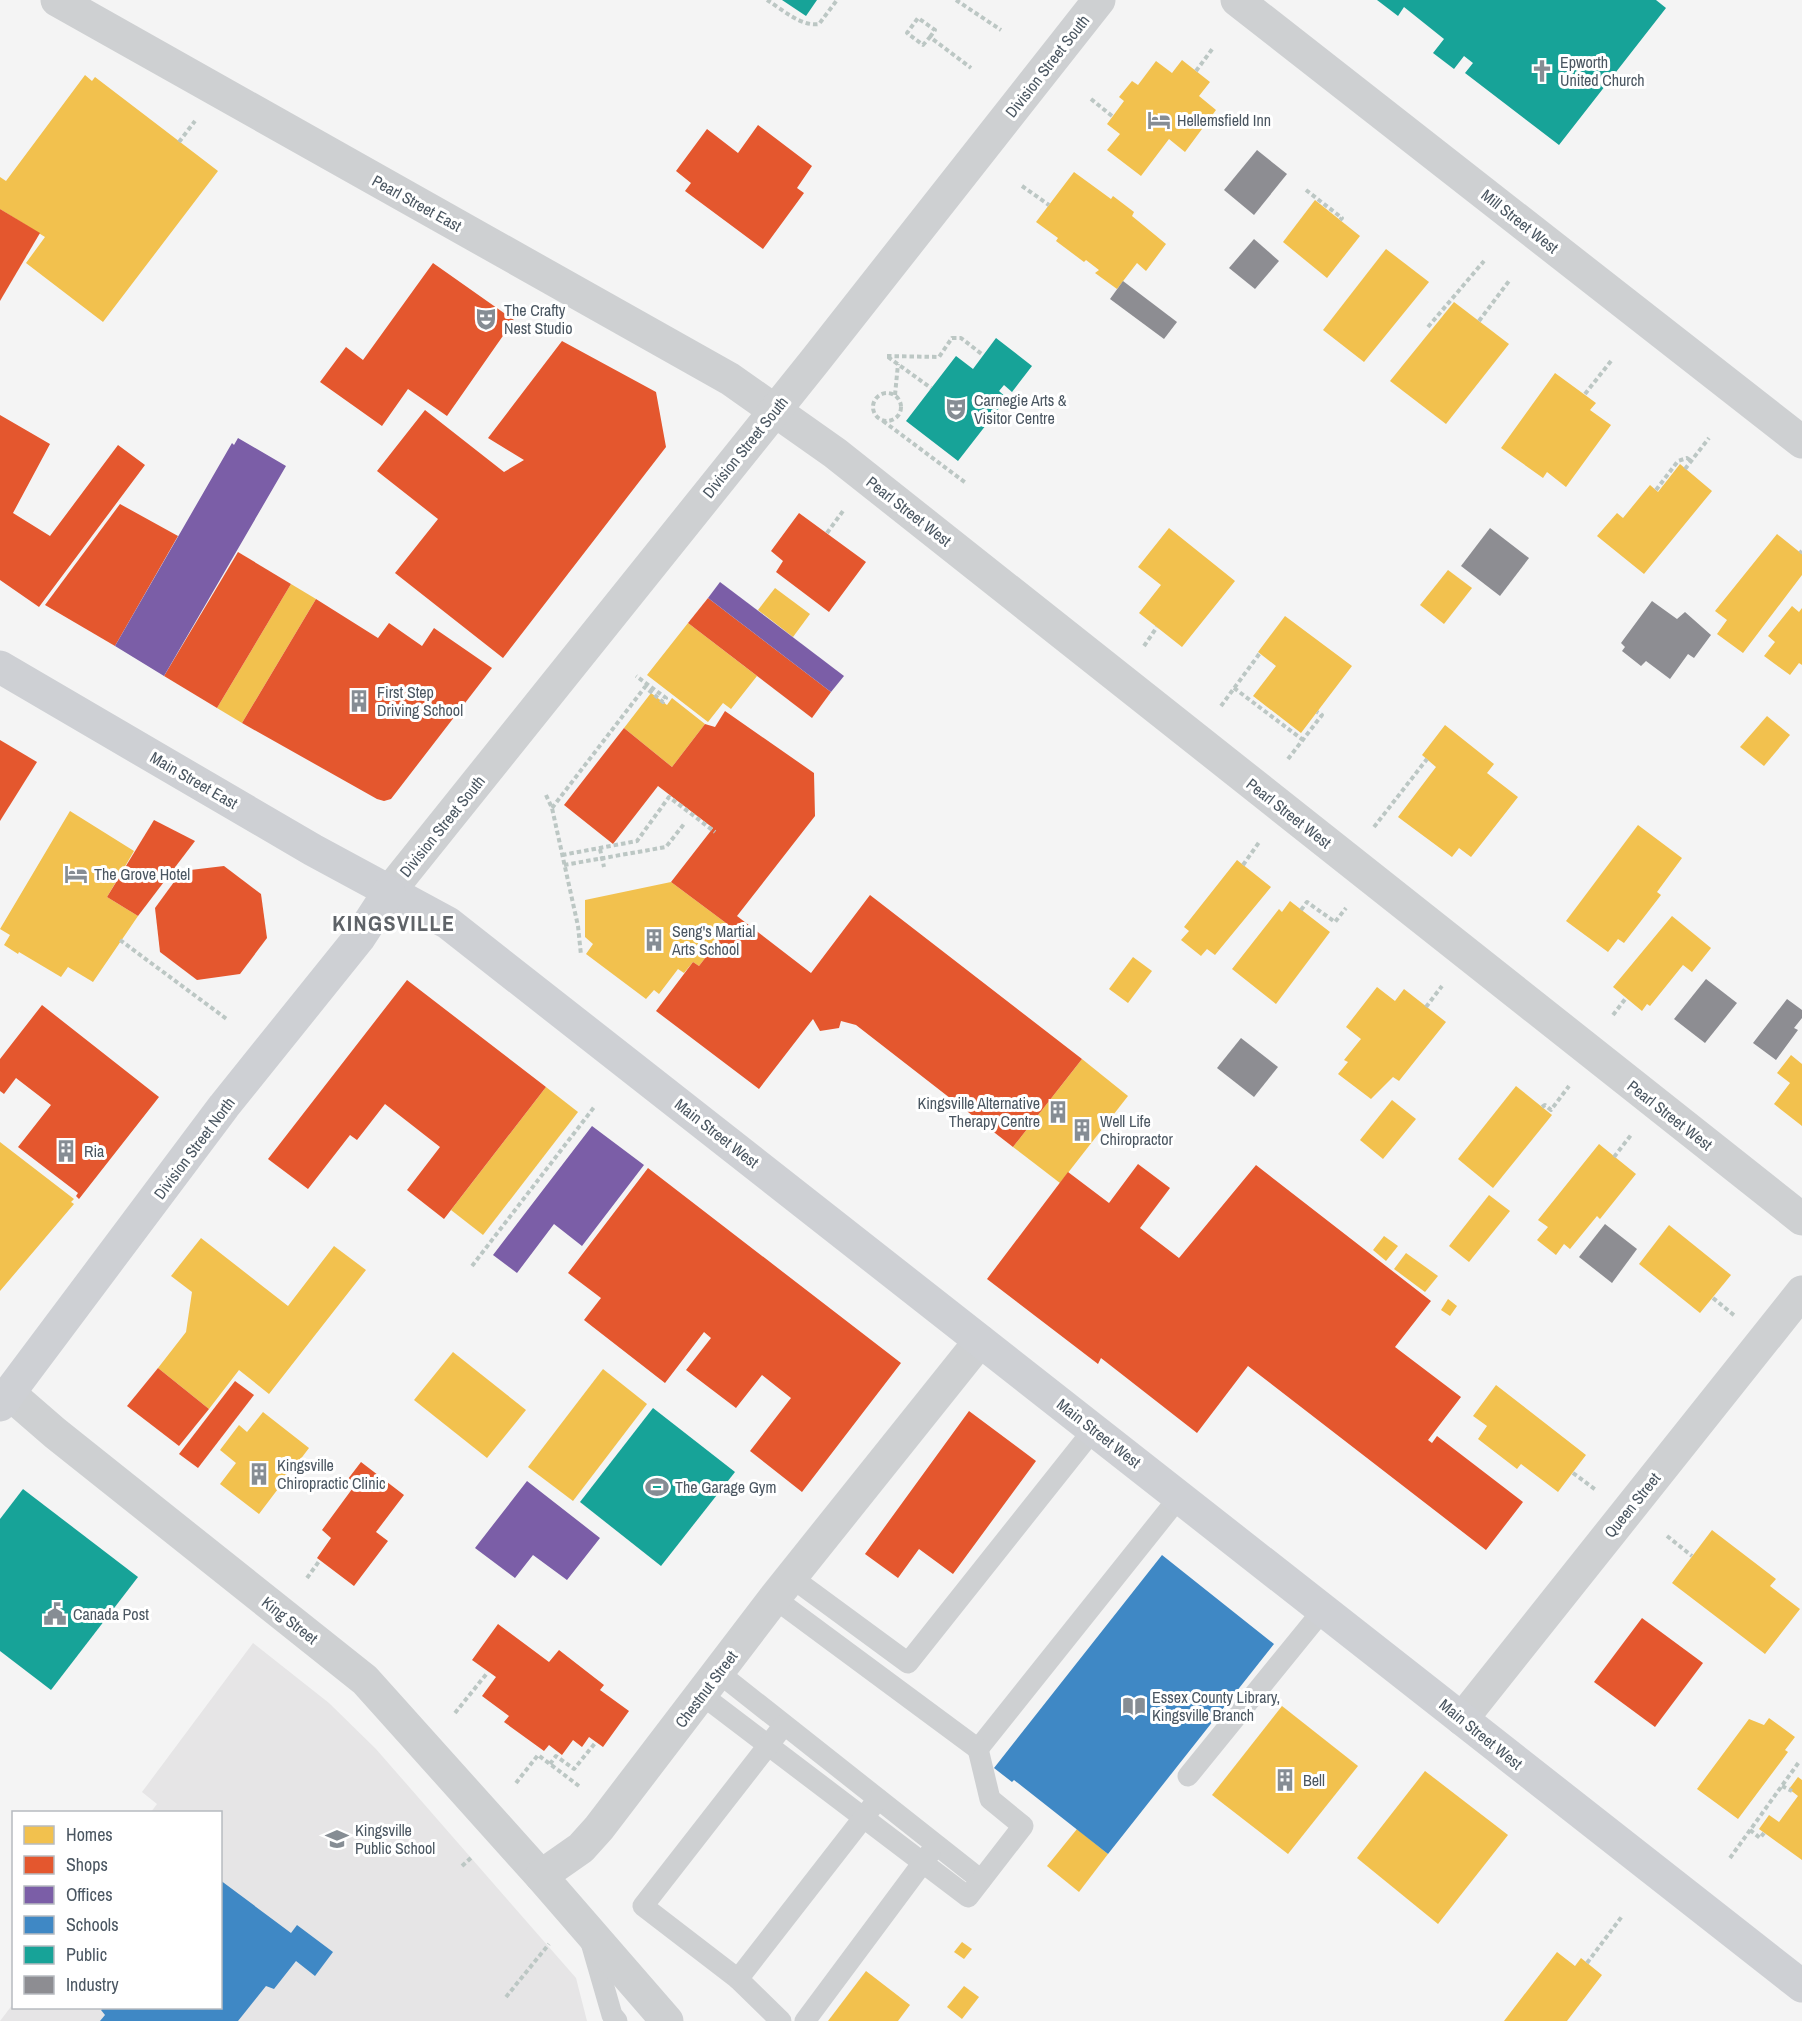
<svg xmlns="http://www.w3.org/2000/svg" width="1802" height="2021" font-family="'Archivo Narrow',sans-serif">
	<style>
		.education { fill: #e6e5e6 }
		.homes { fill: #f2c14e }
		.shops { fill: #e4572e }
		.offices { fill: #7b5ea7 }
		.schools { fill: #3f88c5 }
		.public { fill: #17a398 }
		.industry { fill: #8d8d92 }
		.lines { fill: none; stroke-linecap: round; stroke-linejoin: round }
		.path { stroke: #bcc7c4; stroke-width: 4; stroke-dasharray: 4.5 3; stroke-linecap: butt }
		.service { stroke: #ced0d2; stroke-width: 21 }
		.minor { stroke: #ced0d2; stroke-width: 33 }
		.tertiary { stroke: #ced0d2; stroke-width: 33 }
		.secondary { stroke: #ced0d4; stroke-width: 33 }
		.labels { text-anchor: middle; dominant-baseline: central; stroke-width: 6; stroke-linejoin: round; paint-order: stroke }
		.poi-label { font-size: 16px; fill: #4a5661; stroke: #fff; text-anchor: start }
		.street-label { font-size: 16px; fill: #4a5661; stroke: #fff }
		.district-label { font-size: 22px; font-weight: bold; letter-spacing: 1.5px; fill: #5f6368; stroke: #fff }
	</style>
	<rect width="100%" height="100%" fill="#f4f4f4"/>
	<!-- education -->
	<polygon class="education" points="253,1643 329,1703 376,1749 576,1978 587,2021 0,2021 13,2004 14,2008 220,2008 220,1812 151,1812 157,1804 142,1792"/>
	<!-- homes -->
	<g class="homes">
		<polygon points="1182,60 1210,82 1199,96 1216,110 1185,152 1169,139 1141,176 1107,150 1120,134 1107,124 1124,101 1119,97 1132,81 1138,85 1156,61 1172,73"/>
		<polygon points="85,75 92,81 95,77 218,171 103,322 26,263 45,237 0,209 0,177 6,181"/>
		<polygon points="1074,172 1111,199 1113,196 1134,212 1132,216 1166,244 1146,271 1137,263 1117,289 1095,273 1099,270 1086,260 1084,262 1056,241 1058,238 1036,222"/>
		<polygon points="1315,200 1360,236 1327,278 1283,242"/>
		<polygon points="1386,249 1429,282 1364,362 1323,330"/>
		<polygon points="1454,302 1509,344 1446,424 1390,381"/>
		<polygon points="1555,373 1596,403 1590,410 1611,425 1566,487 1547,472 1543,478 1501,448"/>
		<polygon points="1680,464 1712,491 1644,574 1597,536 1617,513 1623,518 1650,485 1658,492"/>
		<polygon points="1169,528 1235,581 1182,647 1139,613 1161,585 1138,567"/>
		<polygon points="1777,534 1802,554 1802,575 1743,653 1717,634 1727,620 1715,611"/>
		<polygon points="1448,570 1472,588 1444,624 1420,605"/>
		<polygon points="291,584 316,599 242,723 217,708"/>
		<polygon points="775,588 810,614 793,637 758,610"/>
		<polygon points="1792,606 1799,612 1802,608 1802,665 1799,663 1790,675 1764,656 1775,642 1768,636"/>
		<polygon points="1285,616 1352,666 1301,733 1253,696 1276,666 1258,652"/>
		<polygon points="688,623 757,676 731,709 723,703 708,722 647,675"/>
		<polygon points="651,693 667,705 672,698 705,724 672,767 624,728"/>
		<polygon points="1767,716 1790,735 1764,766 1740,747"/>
		<polygon points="1445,725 1494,764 1487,773 1518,797 1471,857 1459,848 1452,857 1398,817 1436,767 1422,755"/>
		<polygon points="70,811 134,851 107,897 138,916 93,982 68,967 61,977 19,952 18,954 4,945 10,935 0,929"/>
		<polygon points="1638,825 1682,858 1657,892 1661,895 1624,943 1618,939 1608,952 1566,921"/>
		<polygon points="1237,860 1271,887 1215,955 1207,949 1201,956 1181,940 1189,931 1184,927"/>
		<polygon points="671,882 730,926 699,966 693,962 684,973 678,969 659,994 654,990 646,999 586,954 593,944 585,937 585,900"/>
		<polygon points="1290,901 1330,932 1276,1004 1232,969 1279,909 1282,912"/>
		<polygon points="1672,916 1711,948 1692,972 1683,965 1650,1006 1647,1004 1642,1011 1613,987"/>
		<polygon points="1133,957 1152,971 1128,1003 1109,989"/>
		<polygon points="1377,987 1395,1001 1404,989 1446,1022 1399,1081 1393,1077 1371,1099 1338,1074 1348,1062 1344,1060 1361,1039 1346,1027"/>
		<polygon points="1791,1055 1802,1064 1802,1126 1774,1104 1790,1083 1777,1073"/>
		<polygon points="1082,1059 1128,1096 1060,1183 1013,1147"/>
		<polygon points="1516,1086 1552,1115 1493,1188 1458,1159"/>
		<polygon points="546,1087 578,1112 483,1235 451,1210"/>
		<polygon points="1392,1100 1416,1119 1383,1159 1360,1140"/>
		<polygon points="0,1142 74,1199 71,1202 74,1204 0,1291"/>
		<polygon points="1599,1144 1636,1174 1600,1219 1597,1216 1570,1249 1564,1244 1556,1255 1537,1240 1548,1227 1538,1220"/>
		<polygon points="1489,1195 1510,1211 1469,1262 1449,1246"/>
		<polygon points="1669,1225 1731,1275 1700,1313 1639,1264"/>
		<polygon points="1384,1236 1398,1246 1386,1261 1373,1250"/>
		<polygon points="201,1238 288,1306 334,1246 366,1270 269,1394 239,1370 209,1409 158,1368 186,1332 192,1292 171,1276"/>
		<polygon points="1406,1253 1438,1276 1425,1292 1394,1269"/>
		<polygon points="1448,1299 1457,1306 1450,1316 1441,1310"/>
		<polygon points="453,1352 526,1410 487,1458 414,1400"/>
		<polygon points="603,1369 647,1404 573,1501 528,1467"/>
		<polygon points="1496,1385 1586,1455 1558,1492 1521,1464 1517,1469 1478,1439 1487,1426 1473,1416"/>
		<polygon points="263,1412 309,1448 259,1514 220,1484 236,1463 220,1450 239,1425 247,1432"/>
		<polygon points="1712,1530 1776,1579 1770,1586 1800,1609 1765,1654 1672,1583"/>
		<polygon points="1282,1706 1358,1766 1288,1854 1212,1795"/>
		<polygon points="1769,1718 1795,1737 1785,1750 1788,1752 1738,1819 1697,1789 1749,1719 1764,1725"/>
		<polygon points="1425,1771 1508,1835 1438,1924 1357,1858"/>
		<polygon points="1798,1777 1802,1780 1802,1860 1759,1829 1769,1815 1779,1822 1798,1796 1789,1789"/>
		<polygon points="1077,1829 1108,1854 1079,1892 1047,1866"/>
		<polygon points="962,1942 972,1949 964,1959 954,1952"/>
		<polygon points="1557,1952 1575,1966 1581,1958 1602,1975 1567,2021 1504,2021"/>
		<polygon points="866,1971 910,2005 898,2021 828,2021"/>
		<polygon points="964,1986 979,1997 962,2019 947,2007"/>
	</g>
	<!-- shops -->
	<g class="shops">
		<polygon points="758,125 812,166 797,188 804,193 763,249 685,191 691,183 676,171 707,129 738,153"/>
		<polygon points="0,209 40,233 0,301"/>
		<polygon points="433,263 514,320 447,416 408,389 382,426 320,382 346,347 363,360"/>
		<polygon points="562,341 656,392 666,447 503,658 395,573 438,519 377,471 425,410 504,472 524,460 488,438"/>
		<polygon points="0,415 50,444 13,513 50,536 118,445 145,465 39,607 0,580"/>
		<polygon points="120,504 178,536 115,646 45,605"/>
		<polygon points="799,513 866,562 829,612 776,572 783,561 771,551"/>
		<polygon points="238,552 291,584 217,708 164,676"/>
		<polygon points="708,598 831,692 812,718 688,623"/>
		<polygon points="316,599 378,638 389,623 422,646 434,628 492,668 391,799 384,801 377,799 242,723"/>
		<polygon points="725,711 814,773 815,816 737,916 811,973 870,895 1082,1059 1013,1147 856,1025 841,1021 839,1028 820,1031 813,1019 759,1089 656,1011 693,962 699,966 730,926 671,882 713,828 658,786 613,844 564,805 624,728 672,767 705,724 715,727"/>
		<polygon points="0,740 37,762 0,821"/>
		<polygon points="154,820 195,841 138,916 107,897"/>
		<polygon points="224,866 261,894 267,938 240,974 197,980 160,952 155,908 182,871"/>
		<polygon points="407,980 546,1087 444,1219 407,1190 440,1147 385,1104 357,1140 350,1135 308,1189 268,1159"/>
		<polygon points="42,1005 159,1097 79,1199 76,1196 78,1193 18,1147 51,1105 16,1078 4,1094 0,1091 0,1059"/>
		<polygon points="1138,1164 1170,1188 1140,1228 1179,1258 1256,1165 1431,1301 1395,1347 1461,1397 1428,1440 1432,1443 1437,1436 1523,1502 1486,1550 1248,1366 1197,1433 1101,1358 1098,1364 987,1279 1068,1172 1109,1203"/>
		<polygon points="648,1168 901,1363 802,1492 750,1451 791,1398 762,1375 736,1408 686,1370 711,1338 704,1332 665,1383 584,1320 601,1298 568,1273"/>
		<polygon points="158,1368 209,1409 179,1446 127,1406"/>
		<polygon points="235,1381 254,1395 198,1468 179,1454"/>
		<polygon points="969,1411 1036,1461 953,1574 919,1549 898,1578 865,1554"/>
		<polygon points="361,1462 404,1495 376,1532 388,1541 354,1586 317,1558 331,1538 322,1530 355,1485 348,1479"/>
		<polygon points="1642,1618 1703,1663 1655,1727 1594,1682"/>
		<polygon points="498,1624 549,1662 559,1650 604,1685 600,1690 629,1711 603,1747 589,1737 582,1747 573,1740 562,1755 549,1745 544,1751 504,1722 509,1716 482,1696 496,1677 472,1660"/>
	</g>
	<!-- offices -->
	<g class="offices">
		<polygon points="238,438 286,466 164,676 115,646 232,443 234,445"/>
		<polygon points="720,582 844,676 831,692 708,598"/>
		<polygon points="592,1126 644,1165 582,1246 554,1224 517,1273 493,1255"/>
		<polygon points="527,1481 600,1538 567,1580 533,1555 515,1578 475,1548"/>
	</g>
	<!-- schools -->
	<g class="schools">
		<polygon points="1162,1555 1274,1644 1108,1854 1014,1780 1012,1782 994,1768"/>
		<polygon points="220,1880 291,1933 297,1925 333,1952 315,1976 296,1961 274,1989 266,1986 238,2021 100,2021 105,2015 101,2010 103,2008 220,2008"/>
	</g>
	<!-- public -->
	<g class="public">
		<polygon points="782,0 817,0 806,16"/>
		<polygon points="1377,0 1656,0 1666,8 1559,145 1465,73 1473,63 1464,56 1454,69 1433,53 1444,39 1404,7 1398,16"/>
		<polygon points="996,338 1032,366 1012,392 1004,385 999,391 1007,398 958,461 906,421 956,356 973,369"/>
		<polygon points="653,1408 735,1472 661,1566 580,1502"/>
		<polygon points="23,1489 138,1577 51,1690 0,1651 0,1519"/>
	</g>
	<!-- industry -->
	<g class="industry">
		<polygon points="1257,150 1287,174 1254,215 1224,190"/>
		<polygon points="1254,239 1279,261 1255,289 1229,268"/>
		<polygon points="1123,281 1177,322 1164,339 1110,299"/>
		<polygon points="1490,528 1529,558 1500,596 1461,566"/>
		<polygon points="1652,601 1677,619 1685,612 1711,635 1694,658 1688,654 1670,679 1646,661 1641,666 1622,651 1625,647 1621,643"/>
		<polygon points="1706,979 1737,1003 1705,1043 1674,1019"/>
		<polygon points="1787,999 1802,1010 1802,1018 1794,1028 1798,1030 1776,1060 1753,1043"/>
		<polygon points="1241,1038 1278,1067 1254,1097 1217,1068"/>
		<polygon points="1605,1224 1637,1249 1612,1283 1579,1257"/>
	</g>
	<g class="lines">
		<!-- path -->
		<g class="path">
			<path d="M767 0C782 9 801 27 819 24L837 0"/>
			<polyline points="956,0 1001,30"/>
			<polyline points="930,37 935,30 918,18 907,33 923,45 930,37 971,68"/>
			<polyline points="1196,71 1213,48"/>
			<polyline points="1091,99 1112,116"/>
			<polyline points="179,142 195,121"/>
			<polyline points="1022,186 1049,205"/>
			<polyline points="1306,190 1342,218 1340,220"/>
			<polyline points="1479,321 1509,281"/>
			<polyline points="1428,327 1484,261"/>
			<polyline points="887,356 939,357 952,338 961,338 983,355"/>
			<polyline points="888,357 931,388"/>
			<circle cx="887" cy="407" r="14"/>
			<polyline points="1585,394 1611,361"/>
			<polyline points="895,395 898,364"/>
			<polyline points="883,421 966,483"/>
			<polyline points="1685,469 1709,438"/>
			<polyline points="1656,490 1678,461 1687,458 1691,461"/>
			<polyline points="827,533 843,511"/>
			<polyline points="1800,553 1802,551"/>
			<polyline points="1144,646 1157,627"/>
			<polyline points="1234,688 1303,740"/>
			<polyline points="1221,706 1260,653"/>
			<polyline points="1288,759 1322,715 1317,712"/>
			<polyline points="546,795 552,808 578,926 581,955"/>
			<polyline points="552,808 645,687 663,702 666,698 636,676"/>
			<polyline points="1374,827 1427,759"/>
			<polyline points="600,849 604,867"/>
			<polyline points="562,855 637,841 669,797 715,832"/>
			<polyline points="564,865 666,847 684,824"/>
			<polyline points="1243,865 1260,841"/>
			<polyline points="1301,910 1307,902 1335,922 1346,908"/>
			<polyline points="120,940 228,1020"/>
			<polyline points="1426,1007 1442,986"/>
			<polyline points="1613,1015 1626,998"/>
			<polyline points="1542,1107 1545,1105 1551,1110 1569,1086"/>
			<polyline points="1614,1157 1631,1135"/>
			<polyline points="472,1266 595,1106"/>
			<polyline points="1713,1298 1735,1316"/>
			<polyline points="1573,1473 1596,1490"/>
			<polyline points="1667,1536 1692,1556"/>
			<polyline points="307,1578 320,1560"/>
			<polyline points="455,1713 488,1672"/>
			<polyline points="550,1764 556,1756 574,1769 596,1742"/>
			<polyline points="516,1783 538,1755 579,1786"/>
			<polyline points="1782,1786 1792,1791"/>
			<polyline points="1750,1830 1760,1838 1764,1833"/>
			<polyline points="1730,1858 1799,1762"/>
			<polyline points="462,1866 473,1856"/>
			<polyline points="1587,1963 1623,1915"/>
			<polyline points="506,1997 549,1944"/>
		</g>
		<!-- service -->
		<g class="service">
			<polyline points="791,1577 908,1663 1094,1429"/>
			<polyline points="774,1598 978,1749 1180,1496"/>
			<polyline points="719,1673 981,1880"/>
			<polyline points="702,1695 968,1897 1023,1826 990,1799 978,1749"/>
			<polyline points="784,1725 643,1906 738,1979 878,1799"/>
			<polyline points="1188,1776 1323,1610"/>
			<polyline points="590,1939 612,2015 617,2021"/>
			<polyline points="738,1979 781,2021"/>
			<polyline points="805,2021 930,1853"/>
		</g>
		<!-- minor -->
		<g class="minor">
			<polyline points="57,0 730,379 835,453 1802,1219"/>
			<polyline points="1237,0 1802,442"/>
			<polyline points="10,1394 55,1433 365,1680 541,1876"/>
			<polyline points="667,2021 541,1876 581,1848 599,1828 776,1596 980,1341"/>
		</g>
		<!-- tertiary -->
		<g class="tertiary">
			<polyline points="389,892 814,362 1099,0"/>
			<polyline points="1462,1719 1802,1292"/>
		</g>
		<!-- secondary -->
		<g class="secondary">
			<polyline points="0,667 313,850 448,923 1802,1986"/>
			<polyline points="0,1405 224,1106 359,938 389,892"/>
		</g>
	</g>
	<!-- icons -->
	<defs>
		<g id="church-bare" transform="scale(1.8)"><path d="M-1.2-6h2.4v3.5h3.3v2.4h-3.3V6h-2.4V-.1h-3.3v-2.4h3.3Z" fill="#868d94" stroke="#fff" stroke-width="2.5" paint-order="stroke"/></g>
		<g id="hotel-bare" transform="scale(1.8)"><path d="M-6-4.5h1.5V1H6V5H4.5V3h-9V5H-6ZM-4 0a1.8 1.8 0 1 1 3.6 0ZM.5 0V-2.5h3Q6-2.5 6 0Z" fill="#868d94" stroke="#fff" stroke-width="2.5" paint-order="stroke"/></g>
		<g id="theatre-bare" transform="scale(1.8)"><path d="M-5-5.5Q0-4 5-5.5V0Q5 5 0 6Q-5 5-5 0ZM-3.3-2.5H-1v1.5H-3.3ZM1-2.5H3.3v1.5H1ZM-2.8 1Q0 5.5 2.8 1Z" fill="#868d94" stroke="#fff" stroke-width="2.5" paint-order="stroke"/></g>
		<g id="building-bare" transform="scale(1.8)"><path d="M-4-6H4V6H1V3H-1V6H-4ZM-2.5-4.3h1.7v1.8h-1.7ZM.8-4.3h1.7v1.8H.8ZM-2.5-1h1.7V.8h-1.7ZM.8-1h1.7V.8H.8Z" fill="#868d94" stroke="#fff" stroke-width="2.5" paint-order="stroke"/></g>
		<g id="stadium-bare" transform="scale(1.8)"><path d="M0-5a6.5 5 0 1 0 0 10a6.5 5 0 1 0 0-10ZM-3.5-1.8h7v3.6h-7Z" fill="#868d94" stroke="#fff" stroke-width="2.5" paint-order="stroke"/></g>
		<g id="civic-bare" transform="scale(1.8)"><path d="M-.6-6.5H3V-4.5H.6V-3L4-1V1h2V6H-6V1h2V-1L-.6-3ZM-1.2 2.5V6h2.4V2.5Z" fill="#868d94" stroke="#fff" stroke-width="2.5" paint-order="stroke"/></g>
		<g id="library-bare" transform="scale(1.8)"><path d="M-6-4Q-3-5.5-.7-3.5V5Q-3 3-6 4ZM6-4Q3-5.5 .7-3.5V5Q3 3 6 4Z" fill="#868d94" stroke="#fff" stroke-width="2.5" paint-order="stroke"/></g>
		<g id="school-bare" transform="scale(1.8)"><path d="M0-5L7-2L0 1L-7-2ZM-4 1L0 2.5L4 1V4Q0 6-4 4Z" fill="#868d94" stroke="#fff" stroke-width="2.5" paint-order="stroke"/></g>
	</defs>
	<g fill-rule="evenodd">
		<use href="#church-bare" x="1542" y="71"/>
		<use href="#hotel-bare" x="1159" y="120"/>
		<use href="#theatre-bare" x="486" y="319"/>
		<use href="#theatre-bare" x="956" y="409"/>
		<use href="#building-bare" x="359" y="701"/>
		<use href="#hotel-bare" x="76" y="874"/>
		<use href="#building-bare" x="654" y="940"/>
		<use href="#building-bare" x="1058" y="1112"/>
		<use href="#building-bare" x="1082" y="1130"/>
		<use href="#building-bare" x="66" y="1151"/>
		<use href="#building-bare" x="259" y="1474"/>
		<use href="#stadium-bare" x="657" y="1487"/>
		<use href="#civic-bare" x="55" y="1614"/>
		<use href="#library-bare" x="1134" y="1706"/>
		<use href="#building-bare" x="1285" y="1780"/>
		<use href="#school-bare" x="337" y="1839"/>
	</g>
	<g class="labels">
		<!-- poi labels -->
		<g class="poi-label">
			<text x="1560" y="62">Epworth<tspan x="1560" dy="18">United Church</tspan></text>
			<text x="1177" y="120">Hellemsfield Inn</text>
			<text x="504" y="310">The Crafty<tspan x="504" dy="18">Nest Studio</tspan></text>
			<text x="974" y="400">Carnegie Arts &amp;<tspan x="974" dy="18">Visitor Centre</tspan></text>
			<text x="377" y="692">First Step<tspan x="377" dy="18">Driving School</tspan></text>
			<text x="94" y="874">The Grove Hotel</text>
			<text x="672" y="931">Seng's Martial<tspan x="672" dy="18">Arts School</tspan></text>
			<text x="1040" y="1103" text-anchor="end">Kingsville Alternative<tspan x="1040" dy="18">Therapy Centre</tspan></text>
			<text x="1100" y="1121">Well Life<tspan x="1100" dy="18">Chiropractor</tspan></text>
			<text x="84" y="1151">Ria</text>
			<text x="277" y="1465">Kingsville<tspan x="277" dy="18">Chiropractic Clinic</tspan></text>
			<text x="675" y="1487">The Garage Gym</text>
			<text x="73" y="1614">Canada Post</text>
			<text x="1152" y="1697">Essex County Library,<tspan x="1152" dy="18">Kingsville Branch</tspan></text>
			<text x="1303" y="1780">Bell</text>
			<text x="355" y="1830">Kingsville<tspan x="355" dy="18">Public School</tspan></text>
		</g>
		<!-- street labels -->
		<g class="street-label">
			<text transform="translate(1047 66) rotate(-52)">Division Street South</text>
			<text transform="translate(417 203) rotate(29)">Pearl Street East</text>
			<text transform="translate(1520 221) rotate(38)">Mill Street West</text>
			<text transform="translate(745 447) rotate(-51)">Division Street South</text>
			<text transform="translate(909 511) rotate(38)">Pearl Street West</text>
			<text transform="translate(194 780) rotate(30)">Main Street East</text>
			<text transform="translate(1289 813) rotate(38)">Pearl Street West</text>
			<text transform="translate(442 826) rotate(-51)">Division Street South</text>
			<text transform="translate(1670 1115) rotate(38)">Pearl Street West</text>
			<text transform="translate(717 1133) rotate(38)">Main Street West</text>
			<text transform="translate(194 1148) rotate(-53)">Division Street North</text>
			<text transform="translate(1099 1433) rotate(38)">Main Street West</text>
			<text transform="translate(1632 1505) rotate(-51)">Queen Street</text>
			<text transform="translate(290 1620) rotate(38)">King Street</text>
			<text transform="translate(706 1689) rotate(-53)">Chestnut Street</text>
			<text transform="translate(1481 1734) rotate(39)">Main Street West</text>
		</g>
		<!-- district labels -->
		<g class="district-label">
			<text x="394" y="923">KINGSVILLE</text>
		</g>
	</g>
	<!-- legend -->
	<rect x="12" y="1811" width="210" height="198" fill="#ffffff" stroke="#b7bbc0" stroke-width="1.5"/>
	<rect x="24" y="1826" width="30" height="18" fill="#f2c14e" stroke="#b7bbc0" stroke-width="1.5"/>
	<text x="66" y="1841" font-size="18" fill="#4a5661">Homes</text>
	<rect x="24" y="1856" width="30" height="18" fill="#e4572e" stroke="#b7bbc0" stroke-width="1.5"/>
	<text x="66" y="1871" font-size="18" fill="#4a5661">Shops</text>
	<rect x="24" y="1886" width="30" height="18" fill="#7b5ea7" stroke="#b7bbc0" stroke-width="1.5"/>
	<text x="66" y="1901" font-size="18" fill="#4a5661">Offices</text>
	<rect x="24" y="1916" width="30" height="18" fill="#3f88c5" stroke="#b7bbc0" stroke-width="1.5"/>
	<text x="66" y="1931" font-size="18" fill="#4a5661">Schools</text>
	<rect x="24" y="1946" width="30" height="18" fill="#17a398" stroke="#b7bbc0" stroke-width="1.5"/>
	<text x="66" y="1961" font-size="18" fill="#4a5661">Public</text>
	<rect x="24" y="1976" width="30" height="18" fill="#8d8d92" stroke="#b7bbc0" stroke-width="1.5"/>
	<text x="66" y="1991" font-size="18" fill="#4a5661">Industry</text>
</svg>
